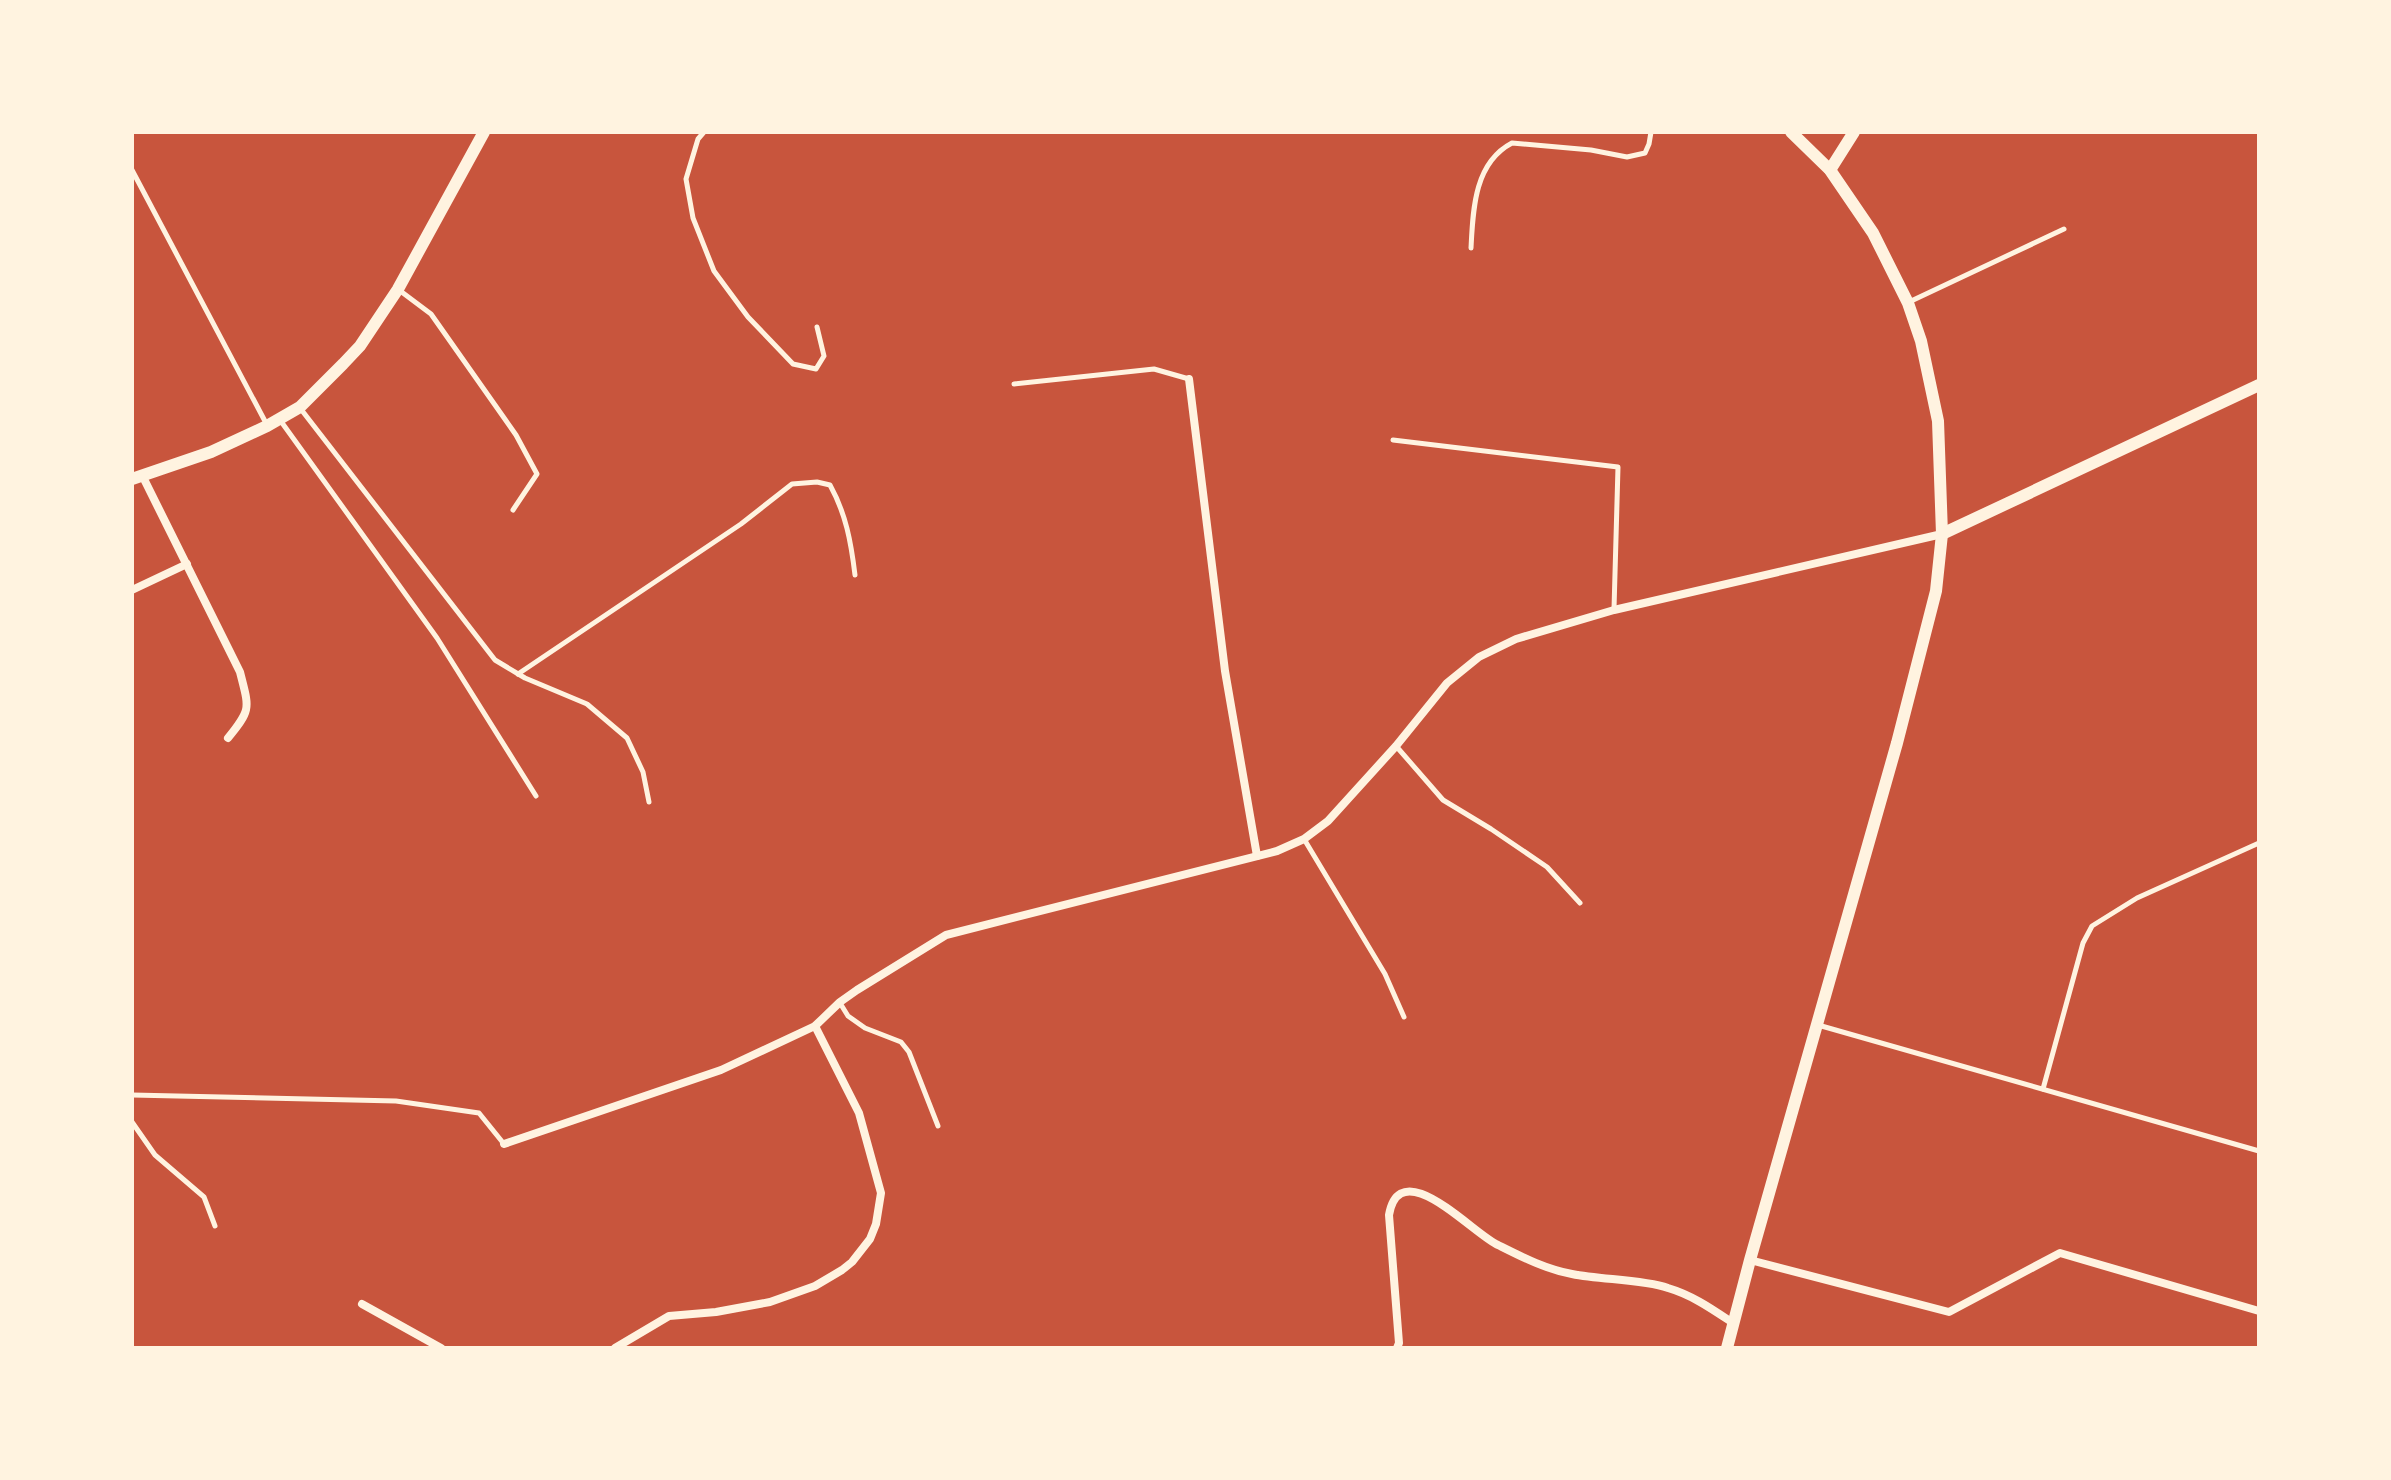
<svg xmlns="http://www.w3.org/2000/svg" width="2391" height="1480" font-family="'Open Sans',sans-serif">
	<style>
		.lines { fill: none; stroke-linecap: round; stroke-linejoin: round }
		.service { stroke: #fff3e0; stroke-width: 5 }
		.minor { stroke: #fff3e0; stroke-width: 8 }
		.tertiary { stroke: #fff3e0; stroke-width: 12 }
	</style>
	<rect width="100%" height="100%" fill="#c8553d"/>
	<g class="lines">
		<!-- service -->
		<g class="service">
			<polyline points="704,132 698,139 686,179 693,218 714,271 748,317 793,364 816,369 824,356 817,327"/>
			<polyline points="132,170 267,425"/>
			<path d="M1471 248C1473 210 1474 163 1512 143L1591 150 1627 157 1645 153 1649 144 1651 132"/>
			<polyline points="399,290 431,314 516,435 537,474 513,510"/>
			<polyline points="1909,302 2064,229"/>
			<polyline points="1014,384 1154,369 1189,379"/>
			<polyline points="300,408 495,660 525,678 587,704 627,738 643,772 649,802"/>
			<polyline points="280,420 437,638 536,796"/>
			<polyline points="1393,440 1618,467 1614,609"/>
			<path d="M518 674 741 524 792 484 817 482 830 485C846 514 851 542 855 575"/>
			<polyline points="1396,746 1443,800 1491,829 1547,867 1580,903"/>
			<polyline points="1304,839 1385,974 1404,1017"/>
			<polyline points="840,1003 848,1016 865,1028 901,1042 909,1052 938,1126"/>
			<polyline points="1818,1025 2259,1151"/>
			<polyline points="2043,1089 2083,943 2092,926 2137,898 2259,843"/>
			<polyline points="132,1095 396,1101 479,1113 504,1144"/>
			<polyline points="132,1122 155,1155 204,1197 215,1226"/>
		</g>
		<!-- minor -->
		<g class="minor">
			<polyline points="1189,379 1225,671 1257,856"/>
			<path d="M143 477 240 672C249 708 252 709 228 738"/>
			<polyline points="132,590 187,564"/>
			<polyline points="504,1144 721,1070 815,1026 840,1002 857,990 946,935 1277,851 1304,839 1328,821 1396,746 1447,683 1479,657 1516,639 1614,610 1942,534"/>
			<polyline points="1750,1260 1949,1312 2060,1253 2259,1311"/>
			<polyline points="362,1304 441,1348"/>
			<polyline points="615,1348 669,1316 716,1312 770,1302 815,1286 842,1270 852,1262 870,1239 876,1224 881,1193 859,1113 815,1026"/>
			<path d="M1397 1348 1399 1343 1389 1215C1400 1152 1473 1234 1498 1245 1522 1257 1545 1269 1572 1274 1601 1280 1642 1279 1668 1288 1692 1295 1712 1309 1733 1323"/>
		</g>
		<!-- tertiary -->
		<g class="tertiary">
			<polyline points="1830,170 1854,132"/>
			<polyline points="132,479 211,452 267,426 300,407 343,364 360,346 398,289 484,132"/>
			<polyline points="1942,534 2259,385"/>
			<polyline points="1727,1348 1750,1260 1897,743 1936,591 1942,534 1938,421 1921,341 1908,303 1873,233 1830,170 1791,132"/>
		</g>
	</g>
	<!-- border -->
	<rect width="2391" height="1480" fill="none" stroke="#fff3e0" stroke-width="268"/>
</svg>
